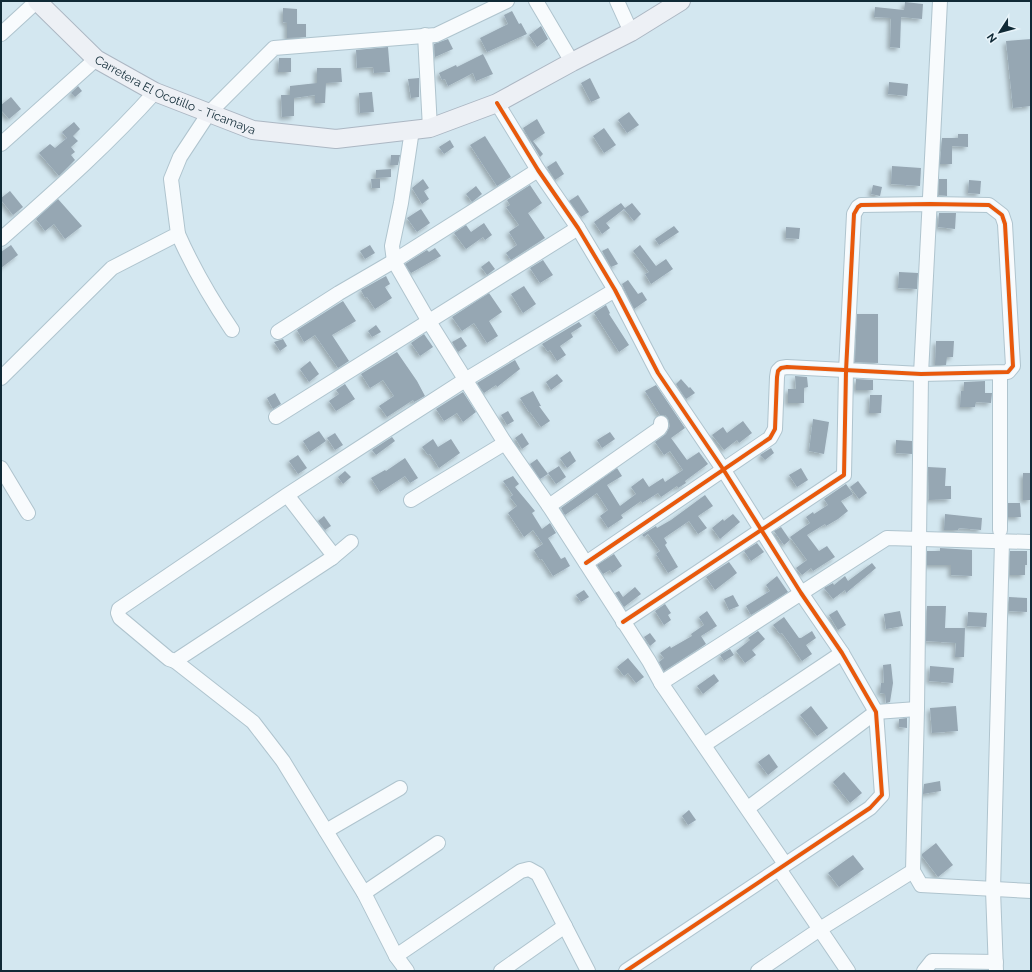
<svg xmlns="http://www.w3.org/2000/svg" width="1032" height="972" font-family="Raleway,sans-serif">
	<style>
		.building { fill: #96a7b3; filter: url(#shadow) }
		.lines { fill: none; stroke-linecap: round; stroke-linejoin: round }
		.minor-casing { stroke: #afc4ce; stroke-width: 16 }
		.major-casing { stroke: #acb7c3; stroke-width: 20 }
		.minor { stroke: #f8fbfd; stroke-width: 14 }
		.major { stroke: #edf0f5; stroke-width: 18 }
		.cycleway-casing { stroke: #e8f4fa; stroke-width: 6 }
		.cycleway { stroke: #e8590c; stroke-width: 4 }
		.labels { text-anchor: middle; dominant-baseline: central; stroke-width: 3; stroke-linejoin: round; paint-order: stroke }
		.street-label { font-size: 12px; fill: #102a36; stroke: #e8f4fa }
	</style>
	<defs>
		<filter id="shadow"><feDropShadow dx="-3" dy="3" stdDeviation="2" flood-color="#0004"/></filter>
	</defs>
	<rect width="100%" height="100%" fill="#d3e7f0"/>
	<!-- building -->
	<g class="building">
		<polygon points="905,2 923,4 922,19 901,17 900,48 890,47 891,18 874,17 875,7 904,10"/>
		<polygon points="283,8 297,9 297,24 306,24 306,37 287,38 287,23 283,22"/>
		<polygon points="512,11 519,24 521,23 527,34 487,52 480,38 508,24 504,15"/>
		<polygon points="541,26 548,39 537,47 529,35"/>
		<polygon points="448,39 453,49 435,57 434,44"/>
		<polygon points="1031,39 1031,106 1013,108 1006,41"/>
		<polygon points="388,47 390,72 374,73 373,67 357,68 356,50"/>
		<polygon points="483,54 493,74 476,81 473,73 448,86 445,79 442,80 439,73 456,65 457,67"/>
		<polygon points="279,58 291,58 291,72 278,72"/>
		<polygon points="317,68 341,68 342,82 326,83 325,103 315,103 315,95 294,98 294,116 282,117 281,95 290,95 290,86 317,83"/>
		<polygon points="419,78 419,97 411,98 408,79"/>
		<polygon points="590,78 600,98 591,102 581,83"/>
		<polygon points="889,82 908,84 907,96 888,94"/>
		<polygon points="78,86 82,91 75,97 71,93"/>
		<polygon points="372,92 374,112 360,113 359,93"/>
		<polygon points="11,97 21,109 9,119 1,110 1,105"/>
		<polygon points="629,112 639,125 627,133 618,120"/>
		<polygon points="537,119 545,133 533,141 543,154 540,157 523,128"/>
		<polygon points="74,122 80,129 73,136 78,141 71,147 75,152 71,155 75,160 59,176 39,153 50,144 55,148 67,138 62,132"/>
		<polygon points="604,128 616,145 604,153 593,136"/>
		<polygon points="958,134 968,134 968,147 952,146 952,164 940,164 942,138 958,138"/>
		<polygon points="485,136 511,177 497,186 470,145"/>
		<polygon points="450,140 454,147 444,154 439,147"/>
		<polygon points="391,155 400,155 398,165 390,165"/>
		<polygon points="556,161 564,174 555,180 547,167"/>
		<polygon points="892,166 921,168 920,186 891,184"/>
		<polygon points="391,169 391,177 376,178 376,170"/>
		<polygon points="371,179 380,179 380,188 372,188"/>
		<polygon points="423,179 429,188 424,191 429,199 422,204 412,188"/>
		<polygon points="939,179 947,179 947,196 939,195"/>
		<polygon points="969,180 981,181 980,194 968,193"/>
		<polygon points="530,185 542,203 528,213 545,238 511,260 506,253 517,245 509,232 519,225 506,207 510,205 507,200"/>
		<polygon points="873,185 882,187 880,196 871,194"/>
		<polygon points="476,186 482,194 472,202 466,194"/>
		<polygon points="10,191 23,207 13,215 1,200 1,198"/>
		<polygon points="578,195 589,212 581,217 569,201"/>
		<polygon points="58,199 82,226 65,239 54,224 45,231 36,219"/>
		<polygon points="621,203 625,208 632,203 641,214 634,221 624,209 606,223 610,228 602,234 594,222"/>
		<polygon points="421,209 430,223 417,232 407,218"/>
		<polygon points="939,213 956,213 955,229 938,227"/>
		<polygon points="484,223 492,235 485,240 483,237 466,249 454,233 466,225 471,232"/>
		<polygon points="674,226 679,232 659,245 655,239"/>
		<polygon points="786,227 800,228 799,239 786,238"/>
		<polygon points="11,245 18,255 1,268 1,252"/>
		<polygon points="370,245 375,253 365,259 360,251"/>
		<polygon points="640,245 656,266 666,259 673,269 651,284 645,274 649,272 633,251"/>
		<polygon points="435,248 441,256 411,273 405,264 427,250 429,252"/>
		<polygon points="608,248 618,264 611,267 602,251"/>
		<polygon points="543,260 553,275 540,283 530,268"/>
		<polygon points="489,261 495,269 487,275 481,267"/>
		<polygon points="899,272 918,273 917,289 898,288"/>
		<polygon points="386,276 390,284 385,287 392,298 375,309 367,297 365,298 361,290"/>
		<polygon points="628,280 638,294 642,292 647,300 634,309 622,284"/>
		<polygon points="524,286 536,304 523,313 511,294"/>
		<polygon points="489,293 502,312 489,321 498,336 487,343 474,323 462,331 452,317"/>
		<polygon points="343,301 356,321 332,335 349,361 338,368 315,335 304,342 297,330"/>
		<polygon points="606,305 610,313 609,314 629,345 619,352 594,313"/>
		<polygon points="857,314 878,314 878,363 855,362"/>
		<polygon points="579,322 582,326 571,333 573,337 560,346 566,355 557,361 550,350 548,352 542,344"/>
		<polygon points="376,325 381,332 372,337 368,331"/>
		<polygon points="424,334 433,347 420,356 411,343"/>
		<polygon points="461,337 467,346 458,352 452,342"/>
		<polygon points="283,339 287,346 280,351 274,342"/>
		<polygon points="936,341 954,341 953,357 947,357 946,365 935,365"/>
		<polygon points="397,352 417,381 425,396 414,402 413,400 387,417 379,406 394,396 383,380 370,388 361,374"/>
		<polygon points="515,360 520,369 497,387 496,385 484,393 477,383"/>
		<polygon points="310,361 319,374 309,382 300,369"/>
		<polygon points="557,374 563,381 551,390 546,382"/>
		<polygon points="795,376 807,377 808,387 804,388 804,403 788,403 788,389 796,389"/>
		<polygon points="681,379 689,388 690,387 695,393 686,399 676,384"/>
		<polygon points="856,379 873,380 873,390 856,390"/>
		<polygon points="985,381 985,393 992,393 991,403 976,402 975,407 960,407 961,391 964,391 964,382"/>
		<polygon points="345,384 355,399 336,411 329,401 339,394 336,390"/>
		<polygon points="656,385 685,428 671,438 687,460 699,452 708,464 685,481 686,483 678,488 677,486 661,497 658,493 642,503 641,501 621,515 623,518 608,528 600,516 608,510 597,493 565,515 561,508 617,468 622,476 607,485 620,506 636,494 631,487 643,478 649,487 663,478 665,482 683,470 670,451 664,455 655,442 666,434 670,426 668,418 665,415 660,415 645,391"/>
		<polygon points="533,391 541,406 539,406 550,421 541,427 530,412 529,412 520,398"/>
		<polygon points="463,392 476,412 463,422 457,413 444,421 436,409"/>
		<polygon points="275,393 281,404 273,409 267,398"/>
		<polygon points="870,395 882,395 881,413 869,413"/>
		<polygon points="508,411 514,421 507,425 501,415"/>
		<polygon points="813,419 829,422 824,454 809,451"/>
		<polygon points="743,421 752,433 739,443 737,440 724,450 712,435 723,427 727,433"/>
		<polygon points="319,431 326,441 310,452 303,441"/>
		<polygon points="610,432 615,439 602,448 597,440"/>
		<polygon points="335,433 343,445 335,450 327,438"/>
		<polygon points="522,433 529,444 522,449 515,438"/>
		<polygon points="392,437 395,441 376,455 372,450"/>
		<polygon points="433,439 438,447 451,439 460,453 439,468 430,454 428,455 422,447"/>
		<polygon points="896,440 912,441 912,454 896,453"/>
		<polygon points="771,448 774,453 765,460 760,455"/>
		<polygon points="570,451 576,461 567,468 560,458"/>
		<polygon points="298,455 307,468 298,474 289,461"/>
		<polygon points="405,458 418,478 410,483 405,476 380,492 371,478 385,470 386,471"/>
		<polygon points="537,459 548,474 540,479 530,464"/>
		<polygon points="559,466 566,477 556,484 548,473"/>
		<polygon points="928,467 946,468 945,486 951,486 951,499 929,500"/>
		<polygon points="801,468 808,480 797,487 789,475"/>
		<polygon points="345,471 351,477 343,484 338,477"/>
		<rect x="1023" y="473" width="8" height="27"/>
		<polygon points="513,476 519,484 515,487 535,511 532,513 542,529 550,523 556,533 548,538 561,559 565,557 570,566 553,576 542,559 540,560 534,550 543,544 533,530 524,537 508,513 517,506 510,497 513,495 503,481"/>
		<polygon points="858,481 867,493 859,499 850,487"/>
		<polygon points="846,484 853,494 841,501 848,511 838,519 826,526 825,524 807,535 819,551 827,546 835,557 813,571 811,568 802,575 796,568 807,560 790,537 810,523 806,517 813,512 814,514 828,505 824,499"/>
		<polygon points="705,495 713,506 698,516 707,528 698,534 689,521 664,538 667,543 665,545 678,567 668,573 656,554 660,551 648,534 644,537 642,535 656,526 657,528 671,520"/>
		<polygon points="1008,503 1020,503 1021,517 1008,517"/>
		<polygon points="733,514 740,522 720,539 712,528 723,519 724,521"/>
		<polygon points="945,514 982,518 981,530 959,528 958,530 944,530"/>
		<polygon points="324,516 331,526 325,530 318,521"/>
		<polygon points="781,527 790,540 784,545 774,531"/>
		<polygon points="757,543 764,552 751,561 744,551"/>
		<polygon points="940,548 972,550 972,576 951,575 951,565 927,565 927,551 940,551"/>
		<polygon points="1010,551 1027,551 1027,565 1025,565 1025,575 1010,575"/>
		<polygon points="614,554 622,566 612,573 610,570 603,574 597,565"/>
		<polygon points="729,562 737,573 715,590 706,577"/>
		<polygon points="872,563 876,568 846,593 845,590 833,599 824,588 833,583 834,585 845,576 848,581"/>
		<polygon points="777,576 788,592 751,615 746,606 770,591 766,585"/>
		<polygon points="635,587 641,594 624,607 615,593 619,591 623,597"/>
		<polygon points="584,590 589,597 581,602 576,595"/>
		<polygon points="733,595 739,606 729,610 724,599"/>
		<polygon points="1009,597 1027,598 1027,612 1009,611"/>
		<polygon points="665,604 671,613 668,615 671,620 664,625 655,611"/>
		<polygon points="927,606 946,606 945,628 965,628 964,657 955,657 956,643 926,641"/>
		<polygon points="837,610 846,625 838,630 829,615"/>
		<polygon points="707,611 717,626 701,636 706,644 664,671 659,662 664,658 660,653 670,646 671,648 692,636 691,634 704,625 699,617"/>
		<polygon points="900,611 903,626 886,629 884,614"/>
		<polygon points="968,612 987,613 986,627 967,626"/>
		<polygon points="784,617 799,638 801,638 812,631 816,638 806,645 812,654 802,661 782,633 780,634 773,625"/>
		<polygon points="758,631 765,639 752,650 756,655 745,663 736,651 750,640 748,638"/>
		<polygon points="650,633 656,641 650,646 644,637"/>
		<polygon points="730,649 734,655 724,661 720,655"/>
		<polygon points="628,658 644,677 636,683 628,673 624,676 617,667"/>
		<polygon points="891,664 893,683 890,702 886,703 885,694 880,693 881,683 884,683 883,665"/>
		<polygon points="930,666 954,668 953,683 929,681"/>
		<polygon points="714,674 719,681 703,694 697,686"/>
		<polygon points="811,706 828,728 817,736 800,715"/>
		<polygon points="956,706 958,731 932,733 930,708"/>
		<polygon points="907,718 907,728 899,727 899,719"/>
		<polygon points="769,754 778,767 768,775 758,762"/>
		<polygon points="844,772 862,793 850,803 833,782"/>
		<polygon points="940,781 941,791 923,794 924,784"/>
		<polygon points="689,810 696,820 688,825 682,816"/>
		<polygon points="936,843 953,865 938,877 922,856 922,854"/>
		<polygon points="853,855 864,869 839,887 828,873"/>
	</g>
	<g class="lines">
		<!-- minor casing -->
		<g class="minor-casing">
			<g id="minor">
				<polyline points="536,1 572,62"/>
				<polyline points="617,1 631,32"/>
				<polyline points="940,1 921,374 917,709 913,871 921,885 1031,891"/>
				<polyline points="1,34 37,1"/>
				<polyline points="425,35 430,128"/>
				<polyline points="497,103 538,170 578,228 615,290 658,373 723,469 801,593 842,653 876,712 882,795 870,808 626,971"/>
				<polyline points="412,130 401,203 392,246 394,261 428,320 505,443 549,506 649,661 661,683 785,864"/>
				<polyline points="1,144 96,59"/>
				<path d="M178 234C193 268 211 299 232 330"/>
				<path d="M1 239C54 192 108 145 155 92"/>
				<polyline points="278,332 339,293 394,261 538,170"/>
				<polyline points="1000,373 1000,530"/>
				<polyline points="1,378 112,268 178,234 171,179 180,157 209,113 274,48 436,35 507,1"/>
				<polyline points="276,417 578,228"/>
				<polyline points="1,468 28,513"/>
				<polyline points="287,495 331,552 332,558 175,661 169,659 120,618 118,613 119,609 287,495 381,434 465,380 615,290"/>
				<polyline points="411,500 505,443"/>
				<polyline points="549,506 659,429 661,426 661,423"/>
				<polyline points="332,558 351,542"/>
				<polyline points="586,563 770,438 775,429 777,377 778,371 781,368 787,367 921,374 1008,372 1013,366 1005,224 1002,215 989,205 930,204 861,205 858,207 854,214 846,371 844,475 623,622"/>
				<polyline points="175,661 253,722 283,761 364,893 396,956 407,971"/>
				<polyline points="661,683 887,538 1031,542"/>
				<polyline points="704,745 842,653"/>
				<polyline points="748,808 876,712 917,709"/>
				<polyline points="326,831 400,788"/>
				<polyline points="779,869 848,971"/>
				<polyline points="364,893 438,843"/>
				<polyline points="396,956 515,875 521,871 529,869 538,874 588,971"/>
				<polyline points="501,971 565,926"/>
				<polyline points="758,971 820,929 913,871"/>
				<polyline points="924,971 932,961 996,962"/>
				<polyline points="996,971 993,890 1002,541"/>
			</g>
		</g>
		<!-- major casing -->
		<g class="major-casing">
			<g id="major">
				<path id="s1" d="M37 1 96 59 155 92 253 130 336 139 430 128 497 103 572 62 631 32 681 1"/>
			</g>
		</g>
		<!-- minor -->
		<use href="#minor" class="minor"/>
		<!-- major -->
		<use href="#major" class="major"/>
		<!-- cycleway casing -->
		<g class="cycleway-casing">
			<g id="cycleway">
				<polyline points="497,103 538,170 578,228 615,290 658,373 723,469 801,593 842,653 876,712 882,795 870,808 626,971"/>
				<polyline points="586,563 770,438 775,429 777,377 778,371 781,368 787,367 921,374 1008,372 1013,366 1005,224 1002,215 989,205 930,204 861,205 858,207 854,214 846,371 844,475 623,622"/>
			</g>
		</g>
		<!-- cycleway -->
		<use href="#cycleway" class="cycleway"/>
	</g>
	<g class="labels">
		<!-- street labels -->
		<g class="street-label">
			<text stroke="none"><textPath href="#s1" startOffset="170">Carretera El Ocotillo - Ticamaya</textPath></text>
		</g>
	</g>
	<!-- border -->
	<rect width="1032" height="972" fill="none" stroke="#102a36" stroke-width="4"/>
	<!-- north arrow -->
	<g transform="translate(1000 32) rotate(234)" stroke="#e8f4fa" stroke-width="3" paint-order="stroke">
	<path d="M0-3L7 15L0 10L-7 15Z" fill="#102a36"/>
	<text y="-6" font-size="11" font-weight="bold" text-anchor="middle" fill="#102a36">N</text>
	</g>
</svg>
